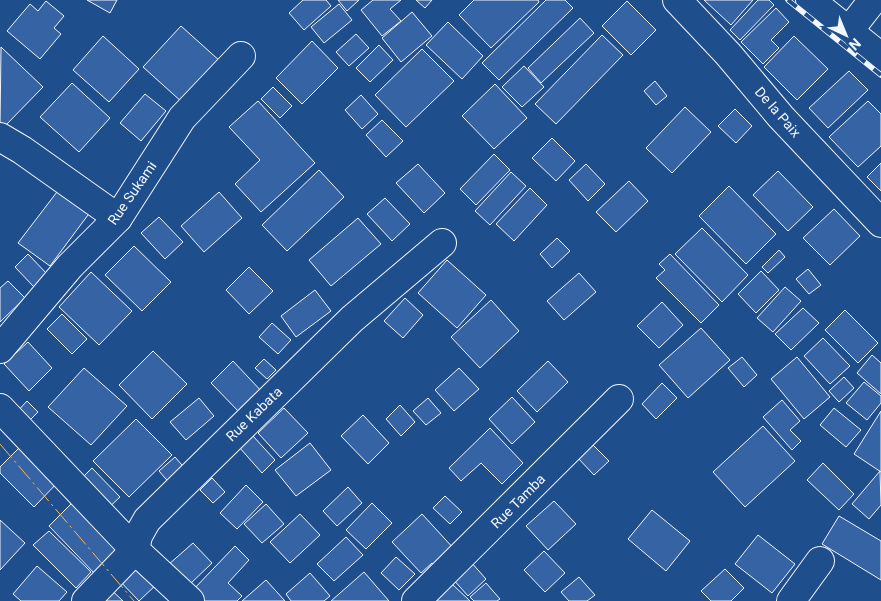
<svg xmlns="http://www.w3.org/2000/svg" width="881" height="601" font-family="Roboto,sans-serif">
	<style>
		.building { fill: #3563a3; stroke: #f2f6ff }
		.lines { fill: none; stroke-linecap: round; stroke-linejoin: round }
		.street-casing { stroke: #f2f6ff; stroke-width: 30 }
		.secondary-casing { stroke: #f2f6ff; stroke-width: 30 }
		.street { stroke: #1f4e8c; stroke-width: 28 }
		.secondary { stroke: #1f4e8c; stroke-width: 28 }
		.rail-casing { stroke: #f2f6ff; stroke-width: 5.5 }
		.rail { stroke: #1f4e8c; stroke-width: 4; stroke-dasharray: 11; stroke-linecap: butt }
		.power { stroke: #ffb74d; stroke-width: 1; stroke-dasharray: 18 4 2.5 4; stroke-linecap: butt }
		.labels { text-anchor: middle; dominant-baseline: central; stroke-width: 4; stroke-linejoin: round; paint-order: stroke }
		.street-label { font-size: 14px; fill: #f2f6ff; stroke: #1f4e8c }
	</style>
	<rect width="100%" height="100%" fill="#1f4e8c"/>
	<!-- building -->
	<g class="building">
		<polygon points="87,0 117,0 110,13"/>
		<polygon points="303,0 326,0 331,6 304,30 289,13"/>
		<polygon points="338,0 359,0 347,11"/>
		<polygon points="373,0 401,0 390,9 401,21 382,36 361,10"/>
		<polygon points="416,0 432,0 425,8"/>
		<polygon points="474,0 538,0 539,2 491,48 459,15"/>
		<polygon points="546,0 565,0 573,8 499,80 482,63"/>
		<polygon points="704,0 753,0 731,25"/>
		<polygon points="758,0 769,0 774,5 740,40 730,30"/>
		<polygon points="46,1 64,16 54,28 61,34 40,59 7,31 30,4 38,11"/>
		<polygon points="627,1 656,30 631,55 602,26"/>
		<polygon points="339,4 352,20 324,43 311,27"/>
		<polygon points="776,8 789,22 771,40 779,48 763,64 741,42"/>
		<polygon points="412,12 432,36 401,62 382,38"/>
		<polygon points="580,18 594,33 541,83 528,68"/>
		<polygon points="448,22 483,56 462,79 426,45"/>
		<polygon points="181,26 221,62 183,103 143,67"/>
		<polygon points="356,34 369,48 349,66 336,52"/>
		<polygon points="602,35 623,55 556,124 535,104"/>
		<polygon points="103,36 139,69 109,102 73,70"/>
		<polygon points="794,36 828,69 797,100 764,67"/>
		<polygon points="312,41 338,68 302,104 276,78"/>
		<polygon points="379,45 393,60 370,82 356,68"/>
		<polygon points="1,47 43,87 2,129 0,127"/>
		<polygon points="422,49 454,81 406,127 375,95"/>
		<polygon points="524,66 544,87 522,107 502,87"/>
		<polygon points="849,71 868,90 828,128 809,108"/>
		<polygon points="655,81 667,96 656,105 644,91"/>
		<polygon points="72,83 110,118 79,152 40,117"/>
		<polygon points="495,84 527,118 494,149 462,116"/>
		<polygon points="273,87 292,106 280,118 261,99"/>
		<polygon points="145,94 166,111 141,141 120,123"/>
		<polygon points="361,95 378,114 362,129 345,110"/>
		<polygon points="258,101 315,163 261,212 235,184 260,160 229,127"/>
		<polygon points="868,101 881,114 881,146 858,167 829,137"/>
		<polygon points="685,107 711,132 672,173 646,148"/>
		<polygon points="735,109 752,126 736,143 718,126"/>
		<polygon points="382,120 403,141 386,157 366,135"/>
		<polygon points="552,138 575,161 556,181 532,158"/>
		<polygon points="494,154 510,170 476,205 460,189"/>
		<polygon points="881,163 881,191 867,177"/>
		<polygon points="418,164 445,193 424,213 396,183"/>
		<polygon points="586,164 605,184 588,201 569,180"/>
		<polygon points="319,170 344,197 287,251 262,225"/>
		<polygon points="778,171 813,207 788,231 753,195"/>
		<polygon points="511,172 526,186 490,225 475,211"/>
		<polygon points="629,181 648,201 616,232 596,212"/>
		<polygon points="729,186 776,234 746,264 699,216"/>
		<polygon points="60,188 91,211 50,266 18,243"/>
		<polygon points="530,188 547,205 514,241 496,224"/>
		<polygon points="219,192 242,218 204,252 181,226"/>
		<polygon points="385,198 410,224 392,241 367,214"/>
		<polygon points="834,209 860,236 830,265 803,238"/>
		<polygon points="159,217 183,242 165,259 141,233"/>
		<polygon points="358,218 381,244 331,286 309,260"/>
		<polygon points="702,228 748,275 722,302 675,254"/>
		<polygon points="557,238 570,251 552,268 540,254"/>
		<polygon points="134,246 171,282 142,311 105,275"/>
		<polygon points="779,250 785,257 768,273 762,267"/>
		<polygon points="28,254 47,274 34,287 15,267"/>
		<polygon points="670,254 719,305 701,323 656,278 665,270 659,264"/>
		<polygon points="447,260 486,295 457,328 418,293"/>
		<polygon points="249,267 273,291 249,314 226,290"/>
		<polygon points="808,269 821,285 809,294 796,279"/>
		<polygon points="761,271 779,290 756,313 738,294"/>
		<polygon points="91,272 132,311 99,345 59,307"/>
		<polygon points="579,273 596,292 564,320 547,301"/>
		<polygon points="8,281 25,298 0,322 0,288"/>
		<polygon points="785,287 801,301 773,332 757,318"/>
		<polygon points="315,290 331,311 296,337 281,316"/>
		<polygon points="405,298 423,315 403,338 384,321"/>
		<polygon points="491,300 519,331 480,368 451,337"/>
		<polygon points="662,302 683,325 659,348 637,326"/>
		<polygon points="803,308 819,323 791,350 775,334"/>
		<polygon points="845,310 878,343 858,363 825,330"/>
		<polygon points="62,314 87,339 72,354 47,329"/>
		<polygon points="272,323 291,340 278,354 259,337"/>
		<polygon points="701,328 730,360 688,398 659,365"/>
		<polygon points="823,338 850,366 830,384 804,356"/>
		<polygon points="28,342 52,368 29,391 4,364"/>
		<polygon points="153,351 187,384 152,419 119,385"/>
		<polygon points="872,355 881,363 881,394 857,373"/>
		<polygon points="742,357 757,375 744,387 728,368"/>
		<polygon points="797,357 830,397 804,419 771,379"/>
		<polygon points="264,359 276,370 267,379 255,368"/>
		<polygon points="233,361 264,394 242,415 211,383"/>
		<polygon points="548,361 568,382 537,412 517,391"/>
		<polygon points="84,368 127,406 91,445 48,407"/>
		<polygon points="459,368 479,389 454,411 435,390"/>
		<polygon points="844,377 854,388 839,402 829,391"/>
		<polygon points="864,382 881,396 881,403 867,420 846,403"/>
		<polygon points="662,383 677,398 656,419 642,404"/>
		<polygon points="512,397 535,422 512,444 489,419"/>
		<polygon points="199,398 214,416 186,440 170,422"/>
		<polygon points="428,398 441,413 426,425 413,411"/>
		<polygon points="782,400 800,421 790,430 801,441 792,450 763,417"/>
		<polygon points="27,401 38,412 25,425 14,415"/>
		<polygon points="400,405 415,422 401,436 386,419"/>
		<polygon points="284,408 308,433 281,458 258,433"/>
		<polygon points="834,408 861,430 846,447 820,425"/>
		<polygon points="881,411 881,472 854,454"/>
		<polygon points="363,415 389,443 368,464 341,436"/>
		<polygon points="136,419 172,455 129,497 93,461"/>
		<polygon points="763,426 795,461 745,507 713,472"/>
		<polygon points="490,428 523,463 502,484 481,463 461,481 449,468"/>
		<polygon points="252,435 275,460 262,473 239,447"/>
		<polygon points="24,443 61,479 34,507 0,473 0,467"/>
		<polygon points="310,443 331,470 296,496 275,470"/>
		<polygon points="591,443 609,461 594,475 577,457"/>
		<polygon points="175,457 188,472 172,486 159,471"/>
		<polygon points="823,463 854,494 839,510 807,480"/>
		<polygon points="92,468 120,497 104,512 77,483"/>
		<polygon points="880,471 881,505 869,519 852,504"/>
		<polygon points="212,478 225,492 213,503 200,490"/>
		<polygon points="246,485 263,502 237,529 220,513"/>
		<polygon points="348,487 362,503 337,526 323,511"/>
		<polygon points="79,496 127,545 96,575 49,526"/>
		<polygon points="445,496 462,512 450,524 433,508"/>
		<polygon points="554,501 576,524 548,550 526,526"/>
		<polygon points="372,503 392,523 366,549 346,530"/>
		<polygon points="266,504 284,524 262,543 244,524"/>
		<polygon points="652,510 690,541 666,571 628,539"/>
		<polygon points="300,514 320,535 290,563 270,542"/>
		<polygon points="422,514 456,551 437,569 432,563 421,573 392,542"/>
		<polygon points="839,516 881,541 881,580 822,544"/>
		<polygon points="0,520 25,543 0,570"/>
		<polygon points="49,531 91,572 76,588 33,545"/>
		<polygon points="758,535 795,564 772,593 735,564"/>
		<polygon points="346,537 363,555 334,581 317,564"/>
		<polygon points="193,543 212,563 188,586 168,565"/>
		<polygon points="235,546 249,560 228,583 242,596 237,601 202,601 192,591"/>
		<polygon points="544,551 565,573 545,592 524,570"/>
		<polygon points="396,557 415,574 399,590 381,573"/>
		<polygon points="133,558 158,583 139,601 115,576"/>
		<polygon points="470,561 486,579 468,596 452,578"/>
		<polygon points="37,566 67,592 59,601 21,601 13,594"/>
		<polygon points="725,569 744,588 731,601 711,601 701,591"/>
		<polygon points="364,572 389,601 331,601"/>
		<polygon points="310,573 330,596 324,601 291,601 286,594"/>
		<polygon points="579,577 595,595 587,601 569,601 561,592"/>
		<polygon points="266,580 285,601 242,601"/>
		<polygon points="451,583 470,601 435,601"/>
		<polygon points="486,583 500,599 497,601 474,601 470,597"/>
		<polygon points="106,585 123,601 91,601"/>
	</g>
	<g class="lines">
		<!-- street casing -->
		<g class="street-casing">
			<g id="street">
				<polyline points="810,0 881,57"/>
				<polyline points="848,32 873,0"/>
				<polyline points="0,137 22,150 118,218"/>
				<polyline points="0,349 70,266 118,218 182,118 241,56"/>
				<polyline points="0,408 135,550 190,601"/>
				<polyline points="86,601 135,550 138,536 147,520 352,319 442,243"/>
				<polyline points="791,601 820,561"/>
			</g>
		</g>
		<!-- secondary casing -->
		<g class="secondary-casing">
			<g id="secondary">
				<polyline points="677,0 728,54 781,117 881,223"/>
				<polyline points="416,601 619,399"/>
			</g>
		</g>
		<!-- street -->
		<use href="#street" class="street"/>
		<!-- secondary -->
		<use href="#secondary" class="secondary"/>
		<!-- rail casing -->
		<g class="rail-casing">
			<polyline id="rail" points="788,0 881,75"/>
		</g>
		<!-- rail -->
		<use href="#rail" class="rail"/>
		<!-- power -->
		<polyline class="power" points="0,444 134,601"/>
	</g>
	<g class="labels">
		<!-- street labels -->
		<g class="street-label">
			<text transform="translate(778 112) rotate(49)">De la Paix</text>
			<text transform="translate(132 193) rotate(-55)">Rue Sukami</text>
			<text transform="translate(254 414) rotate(-44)">Rue Kabata</text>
			<text transform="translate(518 501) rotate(-45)">Rue Tamba</text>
		</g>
	</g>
	<!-- north arrow -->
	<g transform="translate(846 35) rotate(136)" stroke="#1f4e8c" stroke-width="4" paint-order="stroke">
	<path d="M0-4L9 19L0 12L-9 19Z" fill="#f2f6ff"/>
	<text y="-8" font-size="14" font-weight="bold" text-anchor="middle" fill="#f2f6ff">N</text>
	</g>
</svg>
